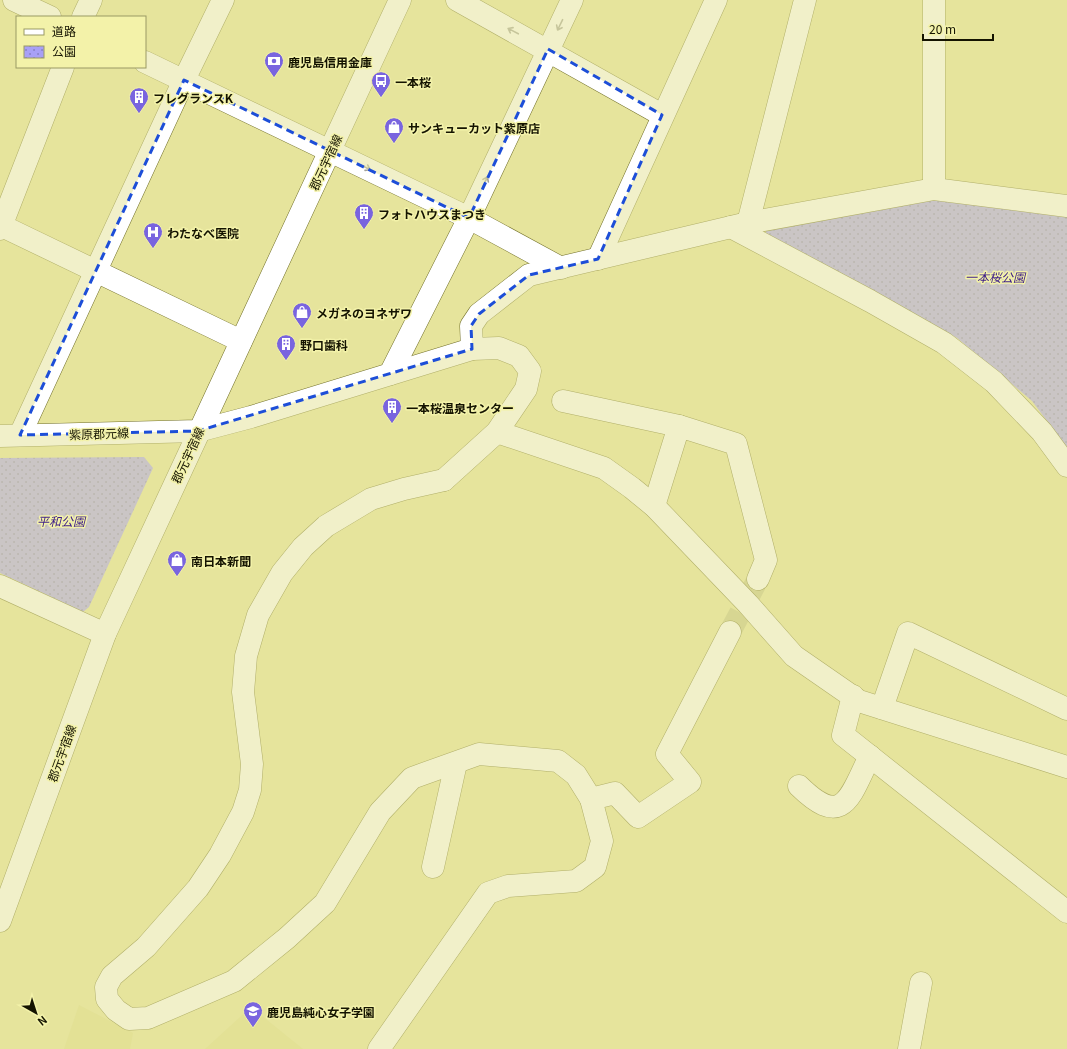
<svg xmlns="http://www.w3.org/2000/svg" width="1067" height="1049" font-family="Georgia,'Noto Sans JP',serif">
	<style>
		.built { fill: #dfdd8c }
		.park { fill: url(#park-dots) }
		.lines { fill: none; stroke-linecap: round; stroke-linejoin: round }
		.minor-tunnel { stroke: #c6c585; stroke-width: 22; stroke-dasharray: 22 11; stroke-linecap: butt }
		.minor-casing { stroke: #73712a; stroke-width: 23 }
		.tertiary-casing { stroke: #73712a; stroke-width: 23 }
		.minor { stroke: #fff; stroke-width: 22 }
		.tertiary { stroke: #fff; stroke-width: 22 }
		.oneway { stroke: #a1a199 }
		.marked { fill: none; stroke: #1d4ed8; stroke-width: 3; stroke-dasharray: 8 5; stroke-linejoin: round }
		.labels { text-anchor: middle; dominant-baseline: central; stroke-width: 3; stroke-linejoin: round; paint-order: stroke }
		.poi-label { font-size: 12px; font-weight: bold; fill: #141300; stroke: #f3f2a9; text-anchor: start }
		.street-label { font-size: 12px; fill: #141300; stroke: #f3f2a9 }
		.park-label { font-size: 12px; font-style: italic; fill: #3a1a89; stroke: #f3f2a9 }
	</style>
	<defs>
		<pattern id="park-dots" width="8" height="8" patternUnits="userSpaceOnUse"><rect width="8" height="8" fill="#a8a0f6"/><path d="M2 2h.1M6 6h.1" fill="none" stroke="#8881c5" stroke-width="1.8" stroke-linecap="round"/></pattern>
	</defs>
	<rect width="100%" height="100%" fill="#e6e49c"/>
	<!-- built -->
	<g class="built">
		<polygon points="79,1005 133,1033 130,1049 64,1049"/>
		<polygon points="251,1007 303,1049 205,1049"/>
	</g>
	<!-- park -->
	<g class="park">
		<polygon points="939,197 1067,212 1067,448 1032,401 957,338 766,238 766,227"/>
		<polygon points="144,457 153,468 89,607 83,612 0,573 0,458"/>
	</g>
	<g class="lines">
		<!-- minor-tunnel -->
		<polyline class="minor-tunnel" points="730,632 758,579"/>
		<!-- minor casing -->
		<g class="minor-casing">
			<g id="minor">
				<polyline points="14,0 50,17"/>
				<polyline points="457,0 662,115"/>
				<polyline points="83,17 91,0"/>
				<polyline points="145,62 469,218 561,268"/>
				<polyline points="934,189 934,0"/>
				<polyline points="748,223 805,0"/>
				<polyline points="0,225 241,341"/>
				<polyline points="731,227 870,301 944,343 994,382 1042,432 1067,466"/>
				<polyline points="0,229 63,67"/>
				<polyline points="598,259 716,0"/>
				<polyline points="472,349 471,326 479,314 529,275 748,223 934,189 1067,206"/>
				<polyline points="390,374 469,218 572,0"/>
				<polyline points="563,401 679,426"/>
				<polyline points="20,435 184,80 223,0"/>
				<polyline points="654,506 679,426 736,444 766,560 758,579"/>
				<polyline points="0,586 105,634"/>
				<polyline points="853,696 843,735 1067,912"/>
				<polyline points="882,708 908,633 1067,709"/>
				<path d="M799 786C844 830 850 796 870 756"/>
				<polyline points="591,799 615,793 638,817 690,782 667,754 730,632"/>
				<polyline points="433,867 456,763"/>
				<polyline points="379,1049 488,893 508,886 576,881 595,867 602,841 591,799 576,775 558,761 479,754 412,778 380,812 325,903 287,938 234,981 148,1018 129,1019 116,1010 107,999 106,987 112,976 146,947 198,888 220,855 243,812 250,790 252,764 243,692 246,656 258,615 282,573 303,547 326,526 371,499 404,489 444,480"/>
				<polyline points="909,1049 921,983"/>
			</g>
		</g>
		<!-- tertiary casing -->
		<g class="tertiary-casing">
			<g id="tertiary">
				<polyline points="497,432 604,468 632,488 654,506 748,604 794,656 859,701 1067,767"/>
				<polyline points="0,436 198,431 251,417 472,349 499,348 519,356 530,371 526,389 497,432 444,480"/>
				<polyline points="0,921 105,634 400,0"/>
			</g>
		</g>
		<!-- minor -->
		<use href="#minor" class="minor"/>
		<!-- tertiary -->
		<use href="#tertiary" class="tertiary"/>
	</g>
	<!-- one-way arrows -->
	<defs><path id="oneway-shaft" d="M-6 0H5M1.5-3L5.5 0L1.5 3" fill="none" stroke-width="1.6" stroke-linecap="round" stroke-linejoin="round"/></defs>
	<g class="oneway">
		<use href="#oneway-shaft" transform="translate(560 25) rotate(116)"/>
		<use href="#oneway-shaft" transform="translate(513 31) rotate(-152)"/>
		<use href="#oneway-shaft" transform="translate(365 167) rotate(26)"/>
		<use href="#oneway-shaft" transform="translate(485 182) rotate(-65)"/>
	</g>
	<!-- marked area -->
	<path d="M0 0H1067V1049H0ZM548 49 662 115 598 259 529 275 479 314 471 326 472 349 198 431 20 435 184 80 469 218Z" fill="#e6e49c" fill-opacity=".55" fill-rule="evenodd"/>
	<path class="marked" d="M548 49 662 115 598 259 529 275 479 314 471 326 472 349 198 431 20 435 184 80 469 218Z"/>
	<!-- icons -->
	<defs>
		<g id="bank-pin" transform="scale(1)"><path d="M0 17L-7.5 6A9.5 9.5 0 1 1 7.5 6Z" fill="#7964df" stroke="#f3f2a9"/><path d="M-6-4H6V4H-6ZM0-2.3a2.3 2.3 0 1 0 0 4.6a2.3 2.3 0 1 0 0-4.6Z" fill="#fff"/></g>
		<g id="bus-pin" transform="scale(1)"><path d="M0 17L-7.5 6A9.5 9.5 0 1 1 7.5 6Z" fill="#7964df" stroke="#f3f2a9"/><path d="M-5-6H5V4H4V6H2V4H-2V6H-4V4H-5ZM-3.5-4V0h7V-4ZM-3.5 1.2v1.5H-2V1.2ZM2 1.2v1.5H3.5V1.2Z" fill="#fff"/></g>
		<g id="building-pin" transform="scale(1)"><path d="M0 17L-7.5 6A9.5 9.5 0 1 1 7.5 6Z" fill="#7964df" stroke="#f3f2a9"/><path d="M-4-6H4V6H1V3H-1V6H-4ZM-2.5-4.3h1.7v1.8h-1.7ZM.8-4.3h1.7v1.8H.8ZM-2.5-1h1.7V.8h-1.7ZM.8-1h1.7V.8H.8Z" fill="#fff"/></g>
		<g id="shop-pin" transform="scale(1)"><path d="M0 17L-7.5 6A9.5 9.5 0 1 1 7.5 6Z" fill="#7964df" stroke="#f3f2a9"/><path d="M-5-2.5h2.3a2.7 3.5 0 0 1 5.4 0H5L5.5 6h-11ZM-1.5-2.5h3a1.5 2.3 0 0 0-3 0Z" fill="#fff"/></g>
		<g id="hospital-pin" transform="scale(1)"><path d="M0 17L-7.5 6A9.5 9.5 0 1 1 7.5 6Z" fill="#7964df" stroke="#f3f2a9"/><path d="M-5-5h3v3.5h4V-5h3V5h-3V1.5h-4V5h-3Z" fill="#fff"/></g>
		<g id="school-pin" transform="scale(1)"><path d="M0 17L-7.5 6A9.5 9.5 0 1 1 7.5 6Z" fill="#7964df" stroke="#f3f2a9"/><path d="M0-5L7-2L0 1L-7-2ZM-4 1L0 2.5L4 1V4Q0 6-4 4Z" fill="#fff"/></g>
	</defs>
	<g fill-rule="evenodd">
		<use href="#bank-pin" x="274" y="61"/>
		<use href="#bus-pin" x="381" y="81"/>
		<use href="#building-pin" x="139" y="97"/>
		<use href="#shop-pin" x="394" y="127"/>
		<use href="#building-pin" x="364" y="213"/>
		<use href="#hospital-pin" x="153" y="232"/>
		<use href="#shop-pin" x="302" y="312"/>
		<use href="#building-pin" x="286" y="344"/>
		<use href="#building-pin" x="392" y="407"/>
		<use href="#shop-pin" x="177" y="560"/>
		<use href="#school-pin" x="253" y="1011"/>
	</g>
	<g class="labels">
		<!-- poi labels -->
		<g class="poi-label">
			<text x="288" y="61">鹿児島信用金庫</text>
			<text x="395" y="81">一本桜</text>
			<text x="153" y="97">フレグランスK</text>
			<text x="408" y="127">サンキューカット紫原店</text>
			<text x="378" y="213">フォトハウスまつき</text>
			<text x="167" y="232">わたなべ医院</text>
			<text x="316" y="312">メガネのヨネザワ</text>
			<text x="300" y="344">野口歯科</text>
			<text x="406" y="407">一本桜温泉センター</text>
			<text x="191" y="560">南日本新聞</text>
			<text x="267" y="1011">鹿児島純心女子学園</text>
		</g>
		<!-- street labels -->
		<g class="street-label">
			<text transform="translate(325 162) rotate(-65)">郡元宇宿線</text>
			<text transform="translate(99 433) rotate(-2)">紫原郡元線</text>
			<text transform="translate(187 455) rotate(-65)">郡元宇宿線</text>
			<text transform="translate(61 753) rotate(-70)">郡元宇宿線</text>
		</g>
		<!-- park labels -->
		<g class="park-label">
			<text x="995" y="276">一本桜公園</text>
			<text x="61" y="520">平和公園</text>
		</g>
	</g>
	<!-- legend -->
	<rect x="16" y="16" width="130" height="52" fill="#f3f2a9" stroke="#9a9965"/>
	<rect x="24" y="29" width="20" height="6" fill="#ffffff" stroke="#9a9965"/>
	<text x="52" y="36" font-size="12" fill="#141300">道路</text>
	<rect x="24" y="46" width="20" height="12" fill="url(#park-dots)" stroke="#9a9965"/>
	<text x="52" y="56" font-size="12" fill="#141300">公園</text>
	<!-- north arrow -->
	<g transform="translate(36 1013) rotate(141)" stroke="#f3f2a9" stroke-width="3" paint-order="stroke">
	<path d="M0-3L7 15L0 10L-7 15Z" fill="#141300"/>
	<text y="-6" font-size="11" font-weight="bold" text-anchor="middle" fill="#141300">N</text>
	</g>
	<!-- scale -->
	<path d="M923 34v6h70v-6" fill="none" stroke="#141300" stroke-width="2"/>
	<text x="929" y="34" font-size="12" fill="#141300" stroke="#f3f2a9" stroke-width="3" paint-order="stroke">20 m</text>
</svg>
